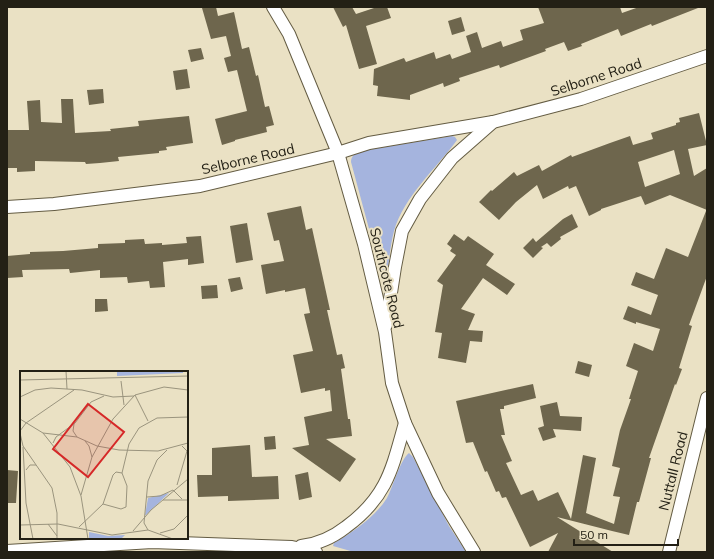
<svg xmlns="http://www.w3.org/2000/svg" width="714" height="559" font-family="Mulish,sans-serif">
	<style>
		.green { fill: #a5b4de }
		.building { fill: #6e664d; fill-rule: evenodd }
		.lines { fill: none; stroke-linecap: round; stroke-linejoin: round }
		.street-casing { stroke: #645c43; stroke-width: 14 }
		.street { stroke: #fff; stroke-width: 12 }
		.labels { text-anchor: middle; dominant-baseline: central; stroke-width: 4; stroke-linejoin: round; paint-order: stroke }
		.street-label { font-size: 14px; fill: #232015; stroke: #eae1c4 }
		.inset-road { fill: none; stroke: #9a947e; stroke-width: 1 }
		.view { fill: #d62828; fill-opacity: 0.15; stroke: #d62828; stroke-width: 2 }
		.inset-edge { fill: none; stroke: #232015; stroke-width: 2 }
	</style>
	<rect width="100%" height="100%" fill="#eae1c4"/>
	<!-- green -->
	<g class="green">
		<path d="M452 136 455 137 457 140C437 168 404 196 394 231 390 246 389 262 387 277L384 279 382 277 351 162C351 156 355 153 361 151Z"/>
		<path d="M409 453 413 457 449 526 466 552H354L333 546 334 543C353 532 375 517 387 498 393 487 400 460 409 453Z"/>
	</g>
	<!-- building -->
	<g class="building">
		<polygon points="208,7 216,7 218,16 234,12 242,49 249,47 256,76 258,75 265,107 269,106 274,125 266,127 267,132 235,140 235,141 222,145 215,119 247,111 237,70 228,72 224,58 231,56 226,36 211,39 202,8"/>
		<polygon points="333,7 352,7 356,14 377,7 387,7 391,18 366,26 377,64 359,69 346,25 343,27"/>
		<polygon points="538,7 620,7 622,13 639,7 698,8 652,26 651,24 621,36 618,29 581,44 582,46 568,51 564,42 545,49 546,51 500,68 499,65 459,78 460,81 444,87 443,83 410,95 410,100 377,96 378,86 373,85 374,69 404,58 406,62 434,52 436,59 450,54 452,59 471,52 466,36 477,32 482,48 501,41 503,47 523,40 520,30 544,23"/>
		<polygon points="461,17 465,31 452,35 448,21"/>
		<polygon points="201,48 204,59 191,62 188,50"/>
		<polygon points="187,69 190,88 176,90 173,71"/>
		<polygon points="103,89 104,103 89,105 87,90"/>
		<polygon points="61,99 73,99 75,133 111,131 110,129 139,126 138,121 189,116 193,143 166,147 167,150 159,151 159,153 118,157 119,161 100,163 86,164 85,162 35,161 35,171 17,172 17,168 7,168 7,130 29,130 27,101 40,100 41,122 62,123"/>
		<path d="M699 113 707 145 688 149 694 176 707 168V210L670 195 645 205 641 196 601 209V210L589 216 576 186 569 189 568 186 543 199 537 185 516 202 499 220 479 202 491 190 492 191 514 172 517 176 539 165 542 171 571 155 572 157 610 143 630 136 633 145 653 139 651 133 676 125V123L680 122 679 118ZM674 150 680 174 645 187 638 162Z"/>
		<polygon points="301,206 306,230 312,228 330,310 327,310 337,355 342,354 345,368 341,369 348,419 350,419 352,436 326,439 356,459 340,482 292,448 309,445 304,417 332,411 330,390 325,391 325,388 301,393 293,355 313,351 304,314 310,313 305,288 285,292 285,290 266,294 261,265 284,261 279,240 274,241 267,213"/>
		<polygon points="706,211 707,211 707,276 689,325 692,326 679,368 682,369 676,385 675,384 649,458 651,458 639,502 637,502 629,535 612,531 612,528 612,531 557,517 613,552 548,552 558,533 530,547 506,497 502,498 499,491 496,492 487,471 485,472 473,442 466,443 456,401 533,384 536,398 504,406 504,409 500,409 505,435 501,435 512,461 506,463 521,495 533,490 538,501 558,492 571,519 583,455 596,458 586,513 614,524 620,497 613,496 620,468 612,466 620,430 631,399 629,399 638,371 626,366 634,343 653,351 660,329 636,322 636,324 623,319 628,306 651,315 658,295 631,285 636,272 654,279 666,248 688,257"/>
		<polygon points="572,214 578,227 560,237 561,239 551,247 547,243 541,247 543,248 533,258 523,248 533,238 536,242 563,219"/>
		<polygon points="247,223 253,260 236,263 230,226"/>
		<polygon points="454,234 464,241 468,236 494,254 486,265 515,284 507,295 483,278 461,309 475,314 468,330 483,331 482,342 470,341 466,363 438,358 442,333 435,332 443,285 437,281 456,255 450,251 452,248 447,244"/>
		<polygon points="201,236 204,263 188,265 188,259 163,262 165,287 150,288 149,281 128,283 127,277 100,278 100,270 70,273 69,269 22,270 23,277 7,278 7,256 30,254 30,252 63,251 98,248 98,244 125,243 125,240 144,239 145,244 162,243 162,245 187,243 186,237"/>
		<polygon points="240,277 243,289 231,292 228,279"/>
		<polygon points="217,285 218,298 202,299 201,286"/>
		<polygon points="95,299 107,299 108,311 95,312"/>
		<polygon points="578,361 592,365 589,377 575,373"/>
		<polygon points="557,402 560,416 582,417 581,431 553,429 556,437 543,441 538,428 544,426 540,406"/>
		<polygon points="275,436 276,449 265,450 264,437"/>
		<polygon points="250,445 252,477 278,476 279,499 228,501 228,496 198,497 197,475 212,475 212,448"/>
		<polygon points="7,470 18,471 16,503 7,503"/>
		<polygon points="308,472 312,497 299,500 295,475"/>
	</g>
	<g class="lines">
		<!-- street casing -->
		<g class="street-casing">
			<g id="street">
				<polyline points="273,7 289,34 338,153 364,244 385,332 392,383 405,423 438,493 474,552"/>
				<polyline points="7,207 54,204 200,186 338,153 369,143 493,122"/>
				<polyline points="386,325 395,267 402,231 420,199 452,158 493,122 581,99 707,56"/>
				<path d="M301 546C319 544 332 538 346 527 387 497 392 469 405 423"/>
				<polyline points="7,551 152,542 292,547 316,552"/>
				<polyline points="669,552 707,398"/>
			</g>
		</g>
		<!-- street -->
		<use href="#street" class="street"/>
	</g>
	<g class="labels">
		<!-- street labels -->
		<g class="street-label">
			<text transform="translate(596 77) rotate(-18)">Selborne Road</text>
			<text transform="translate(248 159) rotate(-13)">Selborne Road</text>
			<text transform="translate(387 278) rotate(76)">Southcote Road</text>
			<text transform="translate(673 471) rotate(-76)">Nuttall Road</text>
		</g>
	</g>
	<!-- overview -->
	<g transform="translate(20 371)">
		<rect width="168" height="168" fill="#eae1c4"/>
		<path d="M97 0H163V2L97 5ZM149 122 126 144H125L128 127ZM69 161 88 165 105 164 101 168H69Z" fill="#a5b4de"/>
		<path class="inset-road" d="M46 0 47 18M0 9 168 5M101 10 104 34M115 24 128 50M0 26 15 19 31 17 62 19 93 26 114 25M0 48 23 62 50 96 61 125 68 168M54 53 53 60 57 66M0 60 6 52 54 19M0 62 3 75 32 117 37 142V168M23 62 57 66 77 75 99 79 138 80 168 72M33 72 36 66 55 52 71 31 84 25M3 76 6 132 13 168M72 86 93 48 115 24 144 16 168 19M6 99 10 94H16M157 114 167 80 162 75M61 124 72 86 69 75 65 70M127 126 140 125 153 119 162 128M143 129H168M83 133 93 104 96 101 102 102 109 73 119 57 137 47 168 46M28 153 37 165M0 154 38 153 92 164 128 159 153 168M59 156 83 133 101 138 106 136 107 115 102 102M128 159 124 152 128 110 137 89 147 79M113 160 131 139 168 108M140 162 154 158 168 144"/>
		<path class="view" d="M68 33 104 61 68 106 33 78Z"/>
		<rect width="168" height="168" class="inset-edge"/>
	</g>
	<!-- border -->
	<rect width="714" height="559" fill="none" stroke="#232015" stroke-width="16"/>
	<!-- scale -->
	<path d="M574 539v6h104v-6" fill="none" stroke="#232015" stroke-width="2"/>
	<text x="580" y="539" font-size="12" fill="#232015" stroke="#eae1c4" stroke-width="3" paint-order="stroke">50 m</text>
</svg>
